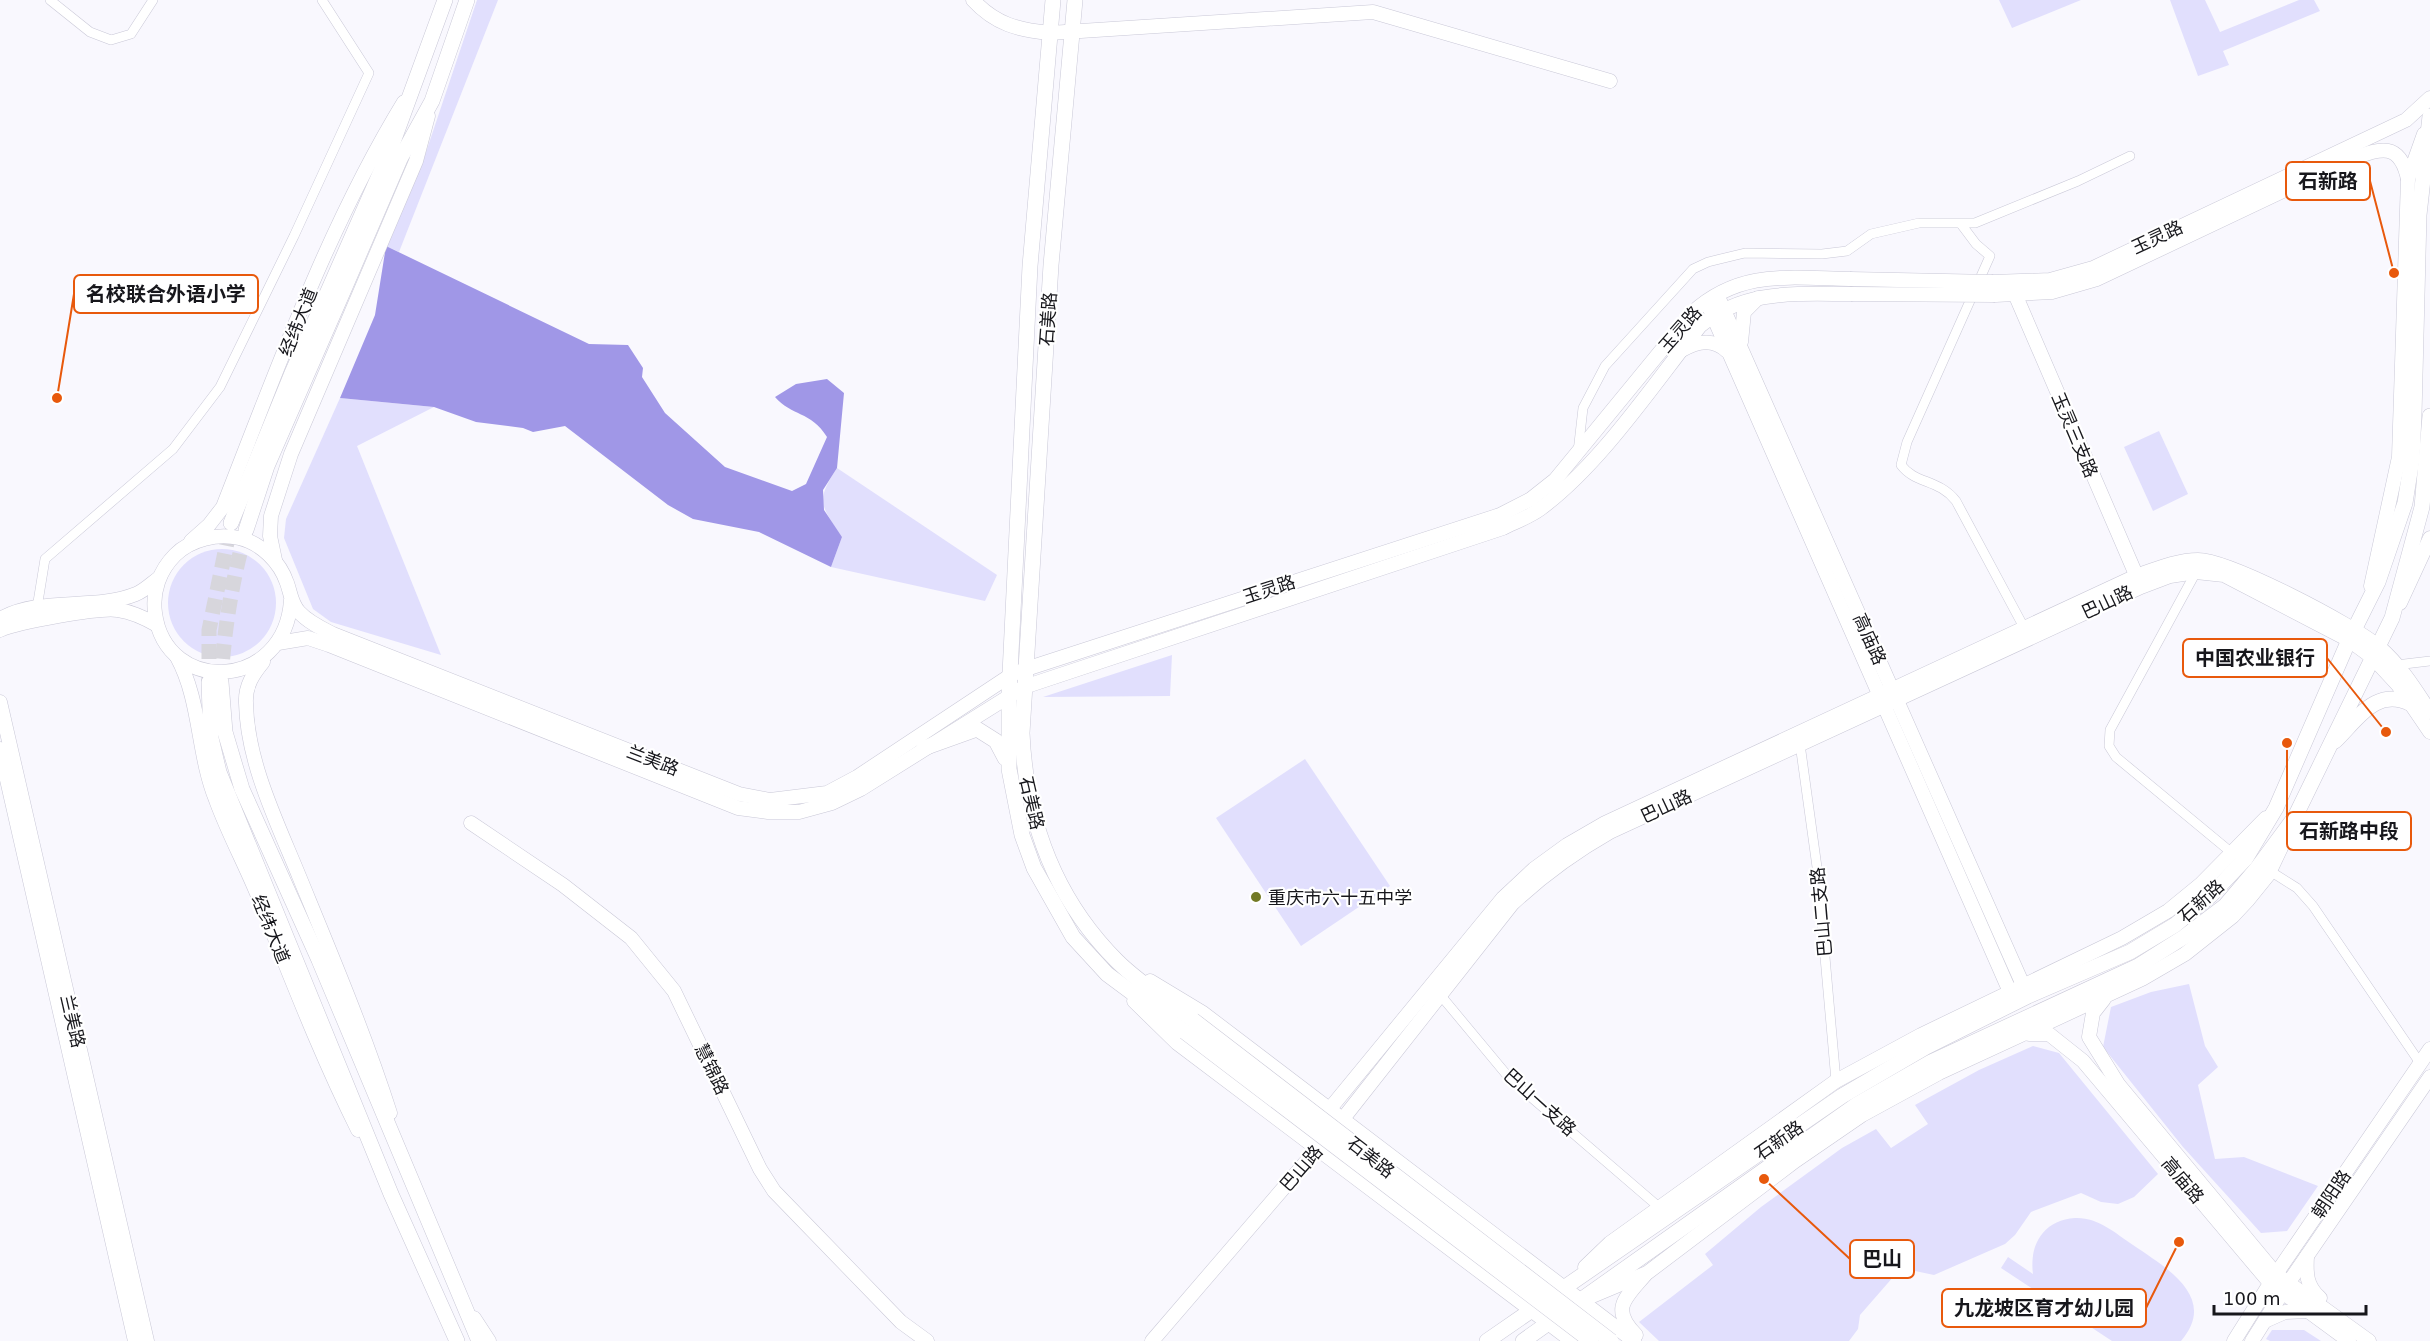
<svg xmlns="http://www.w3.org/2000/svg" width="2430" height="1341" font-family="'DejaVu Sans','Noto Sans SC',sans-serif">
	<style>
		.green { fill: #e1dffd }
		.water { fill: #a097e7 }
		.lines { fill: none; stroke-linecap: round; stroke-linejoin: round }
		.primary-tunnel { stroke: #d7d6dc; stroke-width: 15; stroke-dasharray: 15 8; stroke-linecap: butt }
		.street-casing { stroke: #c9c8d7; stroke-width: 10 }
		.secondary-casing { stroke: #c9c8d7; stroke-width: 15 }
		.primary-casing { stroke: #c9c8d7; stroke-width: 16 }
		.street { stroke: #fff; stroke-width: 9 }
		.secondary { stroke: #fff; stroke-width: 14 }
		.primary { stroke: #fff; stroke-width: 15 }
		.secondary-bridge-casing { stroke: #c9c8d7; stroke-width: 15; stroke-linecap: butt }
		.primary-bridge-casing { stroke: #c9c8d7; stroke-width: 16; stroke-linecap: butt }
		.secondary-bridge { stroke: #fff; stroke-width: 14 }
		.primary-bridge { stroke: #fff; stroke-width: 15 }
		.poi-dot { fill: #737a25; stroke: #fff; stroke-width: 2 }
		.labels { text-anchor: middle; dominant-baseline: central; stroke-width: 4.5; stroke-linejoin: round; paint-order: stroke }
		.street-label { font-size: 18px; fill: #17171c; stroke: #fff }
		.poi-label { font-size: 18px; fill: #17171c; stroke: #fff; text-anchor: start }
		.leader { fill: none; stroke: #e8590c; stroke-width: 2 }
		.callout-dot { fill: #e8590c; stroke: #fff; stroke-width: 2 }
		.callout { fill: #fff; stroke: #e8590c; stroke-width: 2 }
		.callout-label { font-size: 20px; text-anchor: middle; font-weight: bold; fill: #17171c }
	</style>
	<rect width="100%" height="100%" fill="#f9f8fe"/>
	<!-- green -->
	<g class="green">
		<polygon points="477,0 498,0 399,252 386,246 423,161"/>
		<polygon points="1999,0 2081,0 2012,28"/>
		<polygon points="2170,0 2205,0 2220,32 2299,0 2314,0 2320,11 2223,51 2229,65 2198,76"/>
		<polygon points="340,398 434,407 357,446 441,655 331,622 313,609 284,538 286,519"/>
		<polygon points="2159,431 2188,494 2153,511 2124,447"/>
		<path d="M837 468 997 575 985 601 831 567 842 537C821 506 815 501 837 468Z"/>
		<circle cx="222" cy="603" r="54"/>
		<polygon points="1172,655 1170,696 1043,697"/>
		<polygon points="1305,759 1390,886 1301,946 1216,818"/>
		<polygon points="2189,984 2205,1046 2218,1067 2198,1085 2215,1159 2244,1157 2318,1186 2287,1231 2261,1233 2183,1147 2103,1047 2111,1007 2151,992"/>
		<polygon points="2033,1046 2059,1053 2158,1174 2134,1197 2118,1204 2101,1202 2081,1193 2031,1212 2015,1235 2005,1244 1934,1275 1901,1268 1860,1315 1858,1329 1849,1341 1659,1341 1639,1322 1713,1265 1705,1254 1761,1207 1842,1148 1876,1129 1891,1148 1928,1124 1915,1105 1979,1070"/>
		<path d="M2075 1218C2098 1217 2115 1233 2133 1245 2165 1267 2219 1297 2181 1341H2112L2001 1268 2008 1257 2033 1274C2029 1244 2044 1220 2075 1218Z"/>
		<polygon points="2272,1330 2304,1330 2321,1341 2270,1341 2266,1339"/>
	</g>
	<!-- water -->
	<path class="water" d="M386 246 589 344 628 345 643 368 642 377 665 413 725 467 792 491 806 484 827 437C811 411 791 416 775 397L796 384 827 379 844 393 837 468 823 490 824 510 842 537 831 567 759 532 693 519 668 505 565 426 533 432 523 428 476 422 434 407 340 398 375 315Z"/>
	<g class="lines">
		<!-- primary-tunnel -->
		<g class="primary-tunnel">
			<polyline points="209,682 209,630 231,523"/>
			<path d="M221 682C224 629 232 581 246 530"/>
		</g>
		<!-- street casing -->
		<g class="street-casing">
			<g id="street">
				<polyline points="50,0 90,32 111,40 131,34 153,0"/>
				<path d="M1961 224 1976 244 1990 256 1907 442 1901 465C1915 484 1939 479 1956 501L2027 633"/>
				<polyline points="1578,452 1583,408 1605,366 1693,269 1708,262 1745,253 1822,254 1847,251 1871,234 1919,223 1975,223 2078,181 2130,156"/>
				<polyline points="2196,572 2110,730 2109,746 2116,757 2232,853"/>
				<polyline points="37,608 45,559 173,449 220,387 294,236 369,73 322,0"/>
				<polyline points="2396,665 2430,661"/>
				<polyline points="1800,744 1817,867 1836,1081"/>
				<polyline points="2270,871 2297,888 2313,906 2420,1063"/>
				<polyline points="1437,991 1511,1080 1660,1208"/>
			</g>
		</g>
		<!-- secondary casing -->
		<g class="secondary-casing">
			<g id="secondary">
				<path d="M973 0C995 24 1018 30 1050 33L1373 12 1610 81"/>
				<polyline points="1993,282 2050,280 2093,268 2406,120 2430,98"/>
				<polyline points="2012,287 2140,584"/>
				<path d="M1995 295 2052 292 2097 279 2346 161C2377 150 2399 138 2408 179"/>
				<polyline points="1720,301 2023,985"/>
				<polyline points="1709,307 2010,992"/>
				<polyline points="1741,342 1744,312 1758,298"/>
				<path d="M1682 350C1698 341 1713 338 1727 351"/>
				<path d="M191 541 209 525 223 507C276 372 328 226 404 102"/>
				<polyline points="275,560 270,536 271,516 291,454 416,161 428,116"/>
				<polyline points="2371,586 2399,457 2408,179 2424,134"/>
				<path d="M291 600C285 691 166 696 155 613 152 591 160 570 175 555 191 539 218 533 239 538 261 543 280 562 287 583 291 594 291 603 299 612 308 622 321 628 333 634L739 794 770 800 827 793 857 777 1011 675 1026 669 1500 515 1531 499 1555 480 1692 313C1740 269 1790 278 1850 279"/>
				<polyline points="2400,603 2430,538"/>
				<path d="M0 619C41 596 94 611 136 594 144 591 152 583 159 578"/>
				<path d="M0 630C18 622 100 607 118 610 132 612 145 618 157 625"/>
				<path d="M278 643 308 638 329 645 738 808 768 812H799L832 803 861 789 1024 687 1503 528C1515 522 1529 517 1540 509 1600 465 1653 385 1700 326 1744 289 1796 294 1851 294"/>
				<path d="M177 657C201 701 197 753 216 800 228 833 245 864 258 896 290 975 320 1054 358 1130"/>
				<path d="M263 662C253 674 245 686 246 703 247 762 277 822 299 876 331 954 364 1032 390 1113"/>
				<polyline points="0,702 147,1341"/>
				<polyline points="0,749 135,1341"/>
				<polyline points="471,823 563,885 631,938 674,991 760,1169 774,1191 901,1322 927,1341"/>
				<polyline points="1150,981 1203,1013 1634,1341"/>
				<polyline points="2104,999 2093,1013 2089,1037 2118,1084 2276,1274 2369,1341"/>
				<polyline points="1134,1001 1177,1043 1572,1341"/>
				<polyline points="2029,1034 2049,1034 2083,1061 2270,1283 2349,1341"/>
				<path d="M1305 1139 1503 898 1534 869 1567 845 1605 823 2136 576C2156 569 2177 560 2198 560 2229 560 2354 625 2379 647 2400 665 2415 689 2430 712"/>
				<path d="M2307 1256C2306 1273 2306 1286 2320 1298"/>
				<polyline points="1585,1267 1610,1243 1836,1081 1921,1035 2122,938 2168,911 2201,884 2266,818"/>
				<polyline points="1592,1296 1647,1273 1795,1161 1862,1115 1939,1073 2142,979 2185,954 2233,916 2247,901 2268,875 2286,837"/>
				<polyline points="474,1318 489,1341"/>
				<polyline points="2267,1320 2285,1312 2308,1311"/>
				<path d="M1636 1335C1610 1309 1625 1298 1645 1275"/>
				<path d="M1152 1341 1342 1120 1512 904C1543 875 1573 853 1610 832L2141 587 2170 576 2196 572 2224 575 2349 640 2372 657 2398 685 2430 732"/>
				<polyline points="2234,1341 2276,1274 2430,1049"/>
				<polyline points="2252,1341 2289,1282 2430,1077"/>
			</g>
		</g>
		<!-- primary casing -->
		<g class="primary-casing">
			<g id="primary">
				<polyline points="1053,0 1030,266 1009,694 1009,769 1022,835 1034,868 1073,937 1107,974 1185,1032"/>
				<path d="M1075 0 1051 265 1022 733C1026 820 1055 899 1117 961 1139 983 1168 1001 1193 1020"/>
				<polyline points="231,523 292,373 389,153 445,0"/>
				<polyline points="246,530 267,466 345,287 400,159 432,101 467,0"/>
				<polyline points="209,682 211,738 219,772 391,1194 457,1341"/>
				<polyline points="221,682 225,732 242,789 319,960 479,1341"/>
				<path d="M2335 741C2357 720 2376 686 2411 704"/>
				<polyline points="924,748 977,729 996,741 1005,758"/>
				<polyline points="1487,1341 1842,1096 1926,1047 2028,996 2130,952 2175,925 2211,895 2246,858 2276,808 2349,640 2378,582 2405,503 2412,459 2414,415 2419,215 2430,116"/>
				<polyline points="1523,1341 1856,1105 1931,1062 2138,966 2184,937 2225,906 2258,867 2295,817 2392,618 2422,507 2430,416"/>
			</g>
		</g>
		<!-- street -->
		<use href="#street" class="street"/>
		<!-- secondary -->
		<use href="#secondary" class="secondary"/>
		<!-- primary -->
		<use href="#primary" class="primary"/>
		<!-- secondary-bridge casing -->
		<g class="secondary-bridge-casing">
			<g id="secondary-bridge">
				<polyline points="1850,279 1993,282"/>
				<polyline points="1851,294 1995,295"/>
			</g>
		</g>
		<!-- primary-bridge casing -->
		<g class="primary-bridge-casing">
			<g id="primary-bridge">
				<polyline points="1193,1020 1611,1341"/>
				<polyline points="1185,1032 1591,1341"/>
			</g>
		</g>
		<!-- secondary-bridge -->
		<use href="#secondary-bridge" class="secondary-bridge"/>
		<!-- primary-bridge -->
		<use href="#primary-bridge" class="primary-bridge"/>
	</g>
	<!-- markers -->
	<circle class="poi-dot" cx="1256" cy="897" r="6"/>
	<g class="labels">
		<!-- street labels -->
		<g class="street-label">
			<text transform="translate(2157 237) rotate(-25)">玉灵路</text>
			<text transform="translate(1048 319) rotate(-86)">石美路</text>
			<text transform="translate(298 322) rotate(-68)">经纬大道</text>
			<text transform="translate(1680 329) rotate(-49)">玉灵路</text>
			<text transform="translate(2075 435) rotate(67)">玉灵三支路</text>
			<text transform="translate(1269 589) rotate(-18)">玉灵路</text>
			<text transform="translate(2107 602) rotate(-25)">巴山路</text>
			<text transform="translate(1870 639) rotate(66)">高庙路</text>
			<text transform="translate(653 760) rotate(21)">兰美路</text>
			<text transform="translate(1032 803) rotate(77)">石美路</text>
			<text transform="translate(1666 806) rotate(-25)">巴山路</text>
			<text transform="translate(2201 901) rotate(-42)">石新路</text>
			<text transform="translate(1821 912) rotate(-95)">巴山二支路</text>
			<text transform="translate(271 929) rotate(68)">经纬大道</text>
			<text transform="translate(73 1021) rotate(77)">兰美路</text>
			<text transform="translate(712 1069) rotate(64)">慧锦路</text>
			<text transform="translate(1540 1102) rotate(42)">巴山一支路</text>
			<text transform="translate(1779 1140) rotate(-35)">石新路</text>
			<text transform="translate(1371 1157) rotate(38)">石美路</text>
			<text transform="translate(1301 1168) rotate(-49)">巴山路</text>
			<text transform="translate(2183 1180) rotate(50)">高庙路</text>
			<text transform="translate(2331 1194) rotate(-56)">朝阳路</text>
		</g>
		<!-- poi labels -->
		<g class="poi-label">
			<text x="1268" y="897">重庆市六十五中学</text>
		</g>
	</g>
	<!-- callouts -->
	<path class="leader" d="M2394 273L2370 181M57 398L74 294M2386 732L2327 658M2287 743L2287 831M1764 1179L1850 1259M2179 1242L2146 1308"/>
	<g class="callout-dot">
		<circle cx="2394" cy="273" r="6"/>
		<circle cx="57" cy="398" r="6"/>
		<circle cx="2386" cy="732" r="6"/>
		<circle cx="2287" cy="743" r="6"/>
		<circle cx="1764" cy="1179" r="6"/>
		<circle cx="2179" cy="1242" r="6"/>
	</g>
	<g class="callout">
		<rect x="2286" y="162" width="84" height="38" rx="6"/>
		<rect x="74" y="275" width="184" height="38" rx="6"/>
		<rect x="2183" y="639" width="144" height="38" rx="6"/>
		<rect x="2287" y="812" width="124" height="38" rx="6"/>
		<rect x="1850" y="1240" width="64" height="38" rx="6"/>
		<rect x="1942" y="1289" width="204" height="38" rx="6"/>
	</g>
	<g class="callout-label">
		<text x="2328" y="188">石新路</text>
		<text x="166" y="301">名校联合外语小学</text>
		<text x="2255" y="665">中国农业银行</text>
		<text x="2349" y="838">石新路中段</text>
		<text x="1882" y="1266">巴山</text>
		<text x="2044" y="1315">九龙坡区育才幼儿园</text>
	</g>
	<!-- scale -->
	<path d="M2214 1305v9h152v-9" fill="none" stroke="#17171c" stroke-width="3"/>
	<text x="2223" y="1305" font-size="18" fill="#17171c" stroke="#ffffff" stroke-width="4.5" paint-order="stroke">100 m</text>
</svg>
